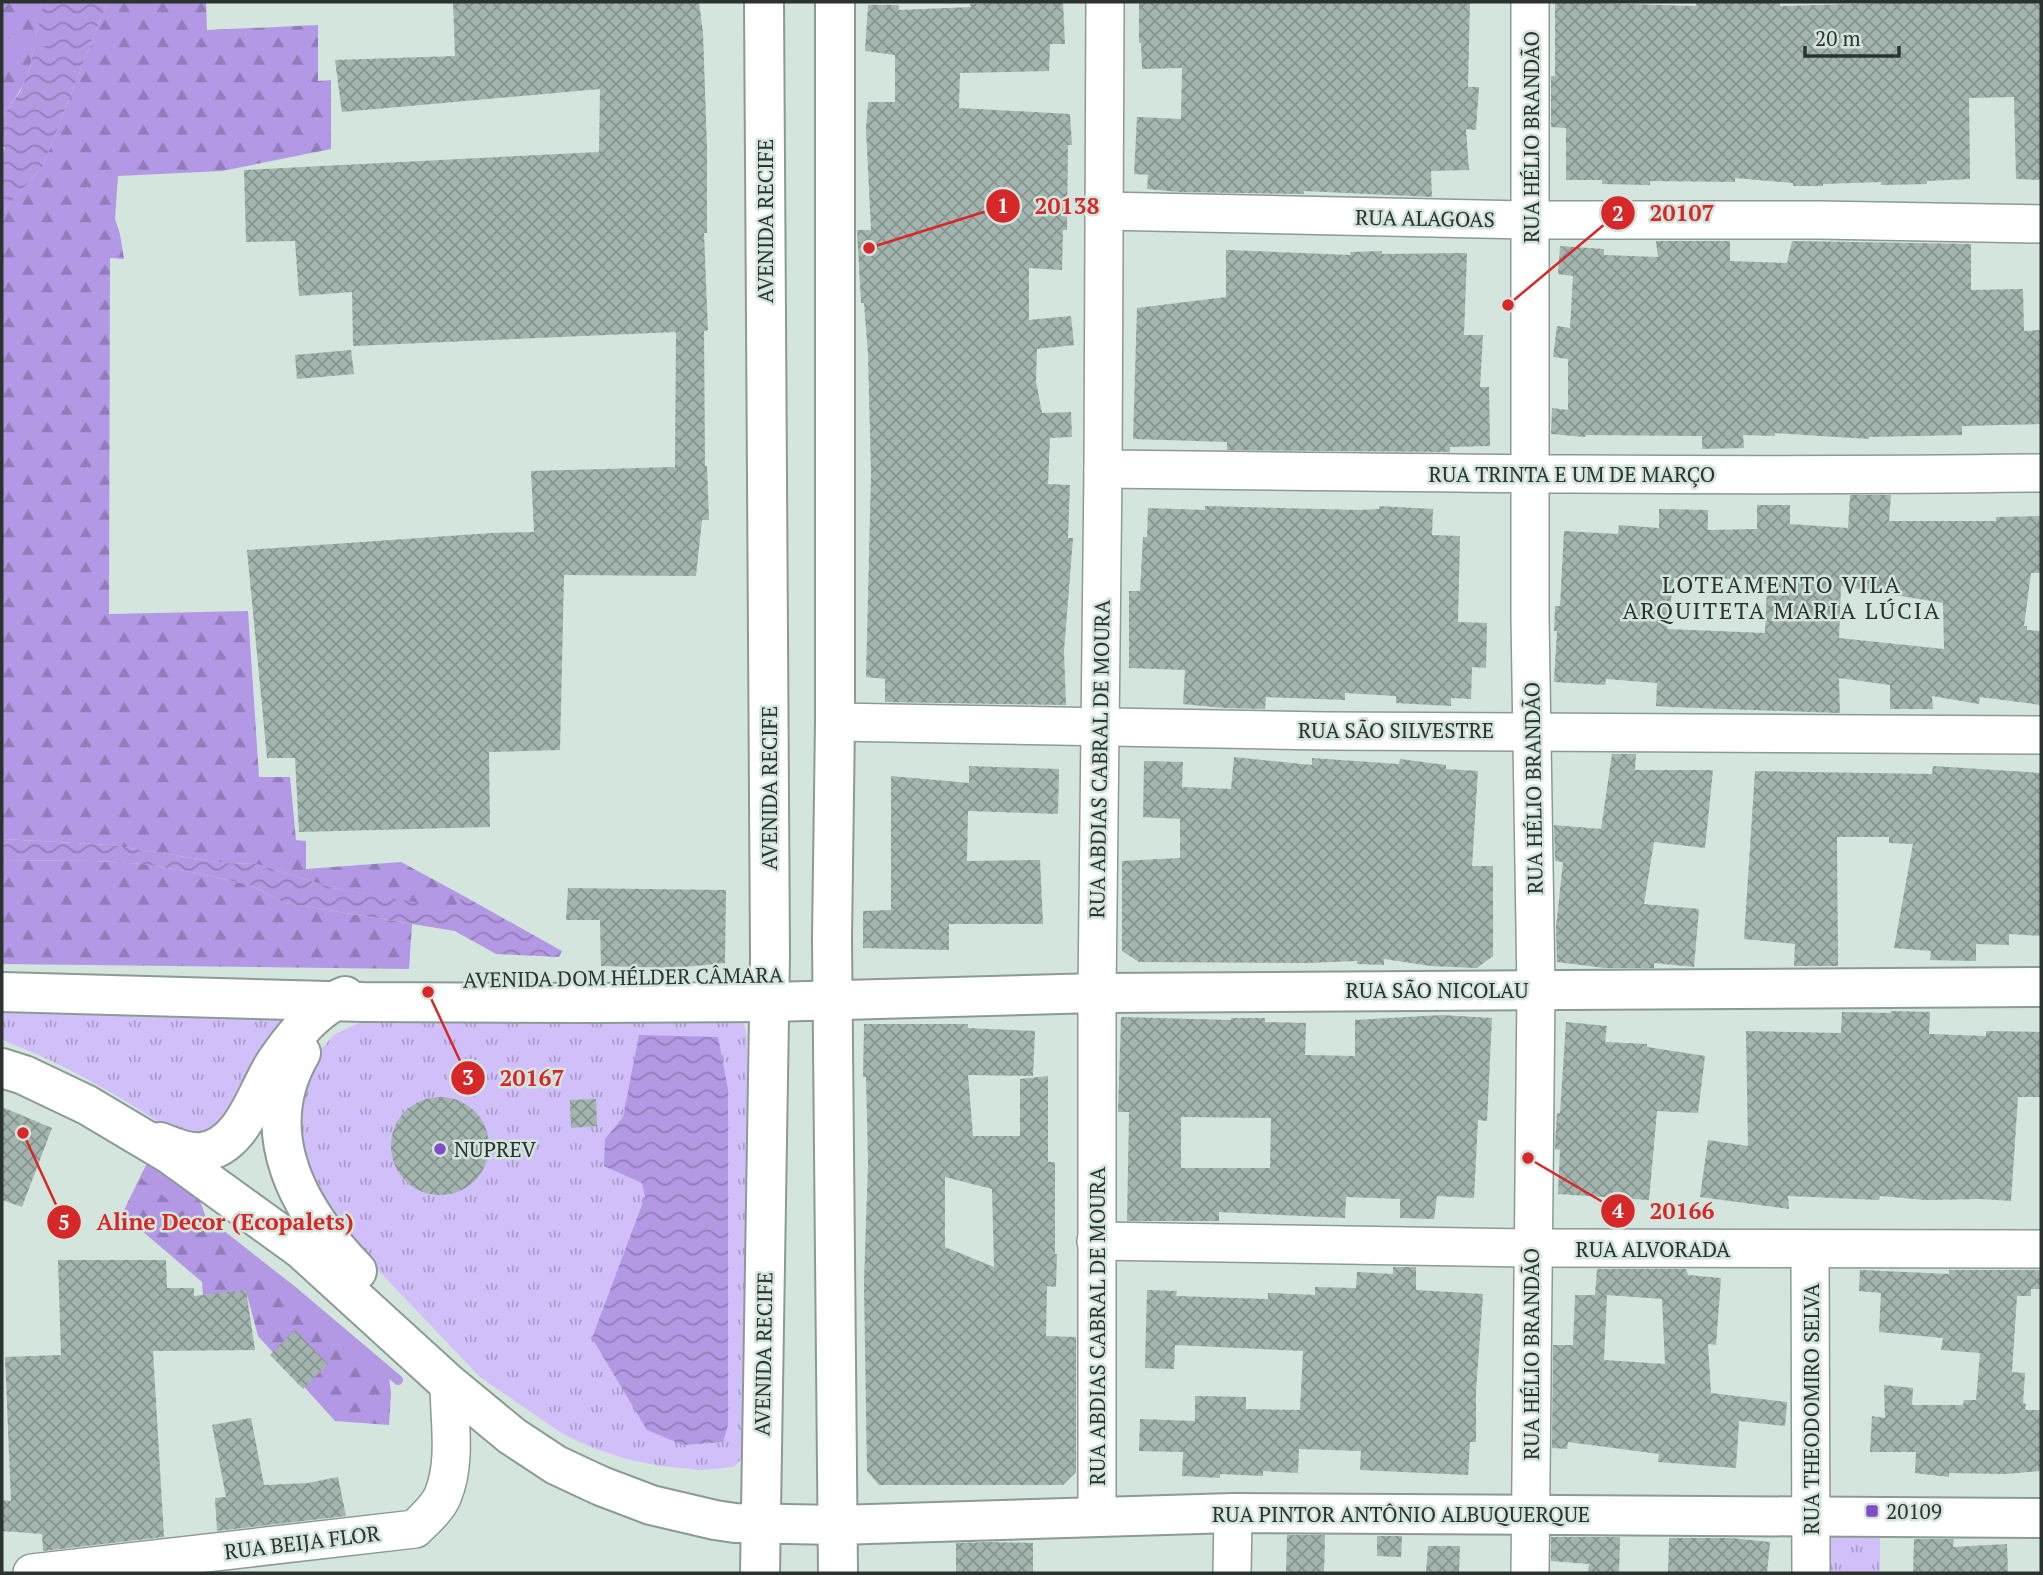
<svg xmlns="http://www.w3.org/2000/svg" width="2043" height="1575" font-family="'PT Serif',serif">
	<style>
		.grass { fill: url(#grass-tufts) }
		.forest { fill: url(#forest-firs) }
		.water { fill: url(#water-waves) }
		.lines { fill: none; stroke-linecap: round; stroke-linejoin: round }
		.stream { stroke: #b398e4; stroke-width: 10 }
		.building { fill: url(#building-cross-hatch); fill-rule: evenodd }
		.street-casing { stroke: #8a9b94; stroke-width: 40 }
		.secondary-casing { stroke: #8a9b94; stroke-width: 42 }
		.primary-casing { stroke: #8a9b94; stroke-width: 42 }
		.street { stroke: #fff; stroke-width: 37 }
		.secondary { stroke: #fff; stroke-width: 38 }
		.primary { stroke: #fff; stroke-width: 38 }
		.poi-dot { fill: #804dc5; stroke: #d3e5dd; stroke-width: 2.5 }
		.labels { text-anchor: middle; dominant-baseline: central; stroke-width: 5; stroke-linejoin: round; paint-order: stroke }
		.street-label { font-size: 21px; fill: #2b322f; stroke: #d3e5dd }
		.poi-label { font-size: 21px; fill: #2b322f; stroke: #d3e5dd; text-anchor: start }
		.neighbourhood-label { font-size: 23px; letter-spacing: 2px; fill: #2b322f; stroke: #d3e5dd }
		.leader { fill: none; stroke: #d62828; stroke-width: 2.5 }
		.callout-dot { fill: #d62828; stroke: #d3e5dd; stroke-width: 2.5 }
		.mark-label { font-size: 21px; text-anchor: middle; font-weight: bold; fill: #fff }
		.callout-label { font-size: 23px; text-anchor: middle; font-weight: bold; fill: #d62828; stroke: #d3e5dd; stroke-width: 5; stroke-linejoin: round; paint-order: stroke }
	</style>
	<defs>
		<pattern id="grass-tufts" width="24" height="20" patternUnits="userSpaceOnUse" patternTransform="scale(1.75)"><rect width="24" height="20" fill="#d1bff9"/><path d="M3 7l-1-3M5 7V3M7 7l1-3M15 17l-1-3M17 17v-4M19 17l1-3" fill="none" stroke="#aa9cca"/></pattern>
		<pattern id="forest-firs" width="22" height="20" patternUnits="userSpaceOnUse" patternTransform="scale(1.75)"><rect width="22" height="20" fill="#b399e5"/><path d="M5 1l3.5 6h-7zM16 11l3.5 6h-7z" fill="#927dba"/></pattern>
		<pattern id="water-waves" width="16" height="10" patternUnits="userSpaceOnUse" patternTransform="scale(1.75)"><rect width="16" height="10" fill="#b398e4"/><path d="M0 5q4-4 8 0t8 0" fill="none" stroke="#927db9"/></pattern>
		<pattern id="building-cross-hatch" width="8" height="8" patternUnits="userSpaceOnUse" patternTransform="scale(1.75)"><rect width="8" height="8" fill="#a3b5ae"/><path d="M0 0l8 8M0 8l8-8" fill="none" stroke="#85948e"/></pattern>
	</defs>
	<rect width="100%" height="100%" fill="#d3e5dd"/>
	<!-- grass -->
	<g class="grass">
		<path d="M2 996 308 1007 236 1115 189 1142C130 1102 69 1065 2 1040Z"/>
		<polygon points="738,1018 744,1024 747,1037 748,1437 743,1458 733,1467 702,1470 661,1466 626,1459 588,1446 563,1434 480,1377 334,1224 307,1185 292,1101 311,1060 335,1034 363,1021"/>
		<polygon points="1816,1523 1880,1525 1880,1573 1830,1573 1814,1551"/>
	</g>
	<!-- forest -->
	<g class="forest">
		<path d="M2 2H47C35 23 36 45 30 67 25 86 13 101 2 117Z"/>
		<polygon points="107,2 206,2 207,30 318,25 318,81 331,80 331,149 222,171 118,176 115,219 120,234 124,259 110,258 109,614 248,611 259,777 290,777 296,840 306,841 306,869 401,862 462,895 458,904 449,909 333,888 256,864 223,863 112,845 2,839 2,213 43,166"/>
		<polygon points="2,860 95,861 143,864 197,873 250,885 285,903 412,924 409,969 2,964"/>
		<polygon points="150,1157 196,1189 206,1218 388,1367 391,1394 389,1425 335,1421 258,1336 246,1291 203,1295 202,1282 122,1214"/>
	</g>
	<!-- water -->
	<g class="water">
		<polygon points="47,2 107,2 43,166 2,213 2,155 5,148 2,145 2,117 20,92 30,68 40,15"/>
		<polygon points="2,839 112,845 223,863 256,864 333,888 449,908 458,904 462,895 562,951 559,957 496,954 455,931 285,903 250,885 197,873 143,864 95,861 2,860"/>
		<polygon points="639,1035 718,1037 728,1089 728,1425 723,1442 683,1445 647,1430 592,1338 645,1197 642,1183 604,1166 605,1139 623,1117"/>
	</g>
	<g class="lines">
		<!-- stream -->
		<g class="stream">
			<polyline points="2,44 47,41"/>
			<polyline points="146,1176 295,1293 398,1380"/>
		</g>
	</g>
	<!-- building -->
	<g class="building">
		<polygon points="453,2 699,2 703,33 707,148 707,233 704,233 708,330 704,331 705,466 707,466 709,520 702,520 696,576 564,575 560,750 489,752 490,827 299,832 295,758 267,758 247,550 492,533 534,532 531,471 675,467 676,332 353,346 352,292 299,296 295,241 246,242 244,170 599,152 600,89 342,112 335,60 455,56"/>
		<polygon points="1013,2 1063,2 1065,44 1050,44 1049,71 960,73 959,108 1070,114 1072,145 1068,145 1067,230 1063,230 1062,270 1029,268 1029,320 1071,316 1074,345 1037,349 1036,381 1042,413 1071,412 1072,437 1050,438 1048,484 1070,485 1068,538 1073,538 1064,651 1066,705 885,702 885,679 866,677 871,474 868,354 864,303 861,303 857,230 871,230 866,129 868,102 895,102 895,55 865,51 868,5 899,5 899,10 971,7 970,4"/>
		<polygon points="1139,2 1470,2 1468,87 1479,87 1476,130 1466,129 1469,170 1431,171 1432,197 1304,191 1304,194 1180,192 1147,189 1148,175 1134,174 1137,117 1181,119 1182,68 1142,69 1141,43 1139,43"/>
		<polygon points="1555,2 1696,6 1696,2 1780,2 1780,6 1927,2 2041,3 2041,180 2016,179 2014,97 1969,98 1970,179 1927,181 1927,184 1881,185 1881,182 1823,184 1823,186 1793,186 1793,183 1735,178 1735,182 1650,181 1650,185 1602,184 1602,180 1566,180 1566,128 1551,127 1551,76 1555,76"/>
		<polygon points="1656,241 1730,241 1730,261 1787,263 1792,241 1971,244 1971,290 2023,289 2024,331 2041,330 2041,424 1962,426 1962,435 1869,437 1869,439 1775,433 1775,436 1743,435 1744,448 1702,449 1702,436 1586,435 1585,437 1551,434 1552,408 1568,410 1568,359 1553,357 1557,326 1570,328 1573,276 1558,274 1560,246 1604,249 1604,255 1658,257"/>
		<polygon points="1226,250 1351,255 1350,252 1382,251 1382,254 1467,253 1464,335 1483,335 1480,387 1489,387 1490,446 1450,447 1450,452 1227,450 1227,442 1133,439 1137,308 1226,297"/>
		<polygon points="351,350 354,374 297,379 295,355"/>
		<path d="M1850 495H1891L1889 521H1996V517L2041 516V573H2031L2024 626H2027V630L2041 631V705L1980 697 1979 704 1932 696 1933 709H1890V685L1839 678 1840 713 1670 707 1656 706 1657 683 1606 679 1605 685 1554 682 1557 631H1554L1555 606H1560L1564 531 1618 534 1619 525 1659 528V509L1708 510V530L1757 529V505H1790V524L1848 528ZM1674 578 1756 579V584H1767L1765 633 1667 629ZM1841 586 1943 603 1944 649 1839 638Z"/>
		<polygon points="1205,506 1359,510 1379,509 1379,506 1433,509 1432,535 1460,536 1458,622 1487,623 1486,668 1472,667 1471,699 1451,698 1451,706 1396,703 1396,696 1345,693 1345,700 1266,697 1265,709 1224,708 1183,704 1185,670 1129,668 1129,591 1140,591 1143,537 1147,537 1148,508 1205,510"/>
		<polygon points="1612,754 1636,754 1635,770 1713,770 1705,848 1654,842 1644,904 1699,909 1694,967 1654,963 1654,968 1605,968 1557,962 1556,927 1563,862 1555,861 1554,825 1601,829"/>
		<polygon points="1234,757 1312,765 1312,758 1399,764 1400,759 1446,765 1446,769 1478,771 1472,866 1493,866 1493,956 1477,968 1431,966 1384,959 1384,965 1357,964 1357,961 1307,963 1139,962 1122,951 1122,861 1180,858 1180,819 1143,817 1144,761 1183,762 1182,787 1231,789"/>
		<polygon points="969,766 1059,769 1058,814 968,811 967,861 1040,860 1043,924 949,924 949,950 863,948 863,911 891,910 891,776 969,783"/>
		<polygon points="1933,766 2041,773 2041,936 2009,934 2009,945 1976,944 1976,961 1930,960 1931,951 1894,948 1913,844 1889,843 1889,837 1837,837 1838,966 1794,966 1795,944 1744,939 1755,771 1932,774"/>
		<polygon points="568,888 726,890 725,963 675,968 601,966 600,920 566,920"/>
		<polygon points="1891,1011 1930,1012 1929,1034 1986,1036 1986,1031 2041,1032 2040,1097 2018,1097 2011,1201 1981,1199 1926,1200 1880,1196 1879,1200 1788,1196 1789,1209 1700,1197 1708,1140 1748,1146 1746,1031 1841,1033 1842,1012 1891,1013"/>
		<path d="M1442 1015 1492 1018 1487 1121 1478 1120 1474 1198 1437 1196 1434 1219 1400 1218V1199L1346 1197 1345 1218 1219 1212V1221H1127L1129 1112H1118L1121 1017 1231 1020V1018H1265V1022L1306 1023 1305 1055 1355 1056V1020ZM1181 1117 1271 1118 1270 1168H1181Z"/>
		<polygon points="1566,1022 1607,1026 1605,1042 1647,1044 1647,1047 1705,1056 1698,1113 1657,1111 1649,1200 1558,1194 1560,1150 1555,1149 1555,1145 1557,1113 1560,1113"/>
		<path d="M864 1024H968V1028L1035 1031 1033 1076 968 1075 973 1136H1020V1079L1048 1076V1162H1055V1254H1057L1056 1287 1047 1286 1046 1336 1076 1337V1472L1063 1485H879L867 1471 864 1284 868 1162 866 1077H863ZM945 1177 992 1189 994 1267 945 1247Z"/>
		<circle cx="440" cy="1146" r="49"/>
		<polygon points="596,1099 597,1126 571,1128 570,1100"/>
		<polygon points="2,1107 52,1128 22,1207 2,1200"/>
		<polygon points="58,1260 166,1260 167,1288 194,1288 194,1296 246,1290 255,1350 153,1351 164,1537 43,1551 42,1534 2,1531 2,1500 11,1501 5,1357 61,1355"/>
		<polygon points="1393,1267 1416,1267 1416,1290 1483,1294 1476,1391 1476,1442 1470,1442 1468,1475 1360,1470 1361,1451 1299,1449 1298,1473 1263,1471 1263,1476 1220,1474 1220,1478 1182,1476 1183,1452 1139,1451 1140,1419 1195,1421 1195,1396 1246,1397 1246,1409 1300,1410 1303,1351 1175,1345 1174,1369 1145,1368 1147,1290 1177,1291 1176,1296 1268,1299 1268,1293 1315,1295 1315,1287 1356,1288 1357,1272 1393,1274"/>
		<path d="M1597 1269H1686L1688 1275 1721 1278 1716 1345 1708 1344 1711 1393 1787 1402 1785 1426 1739 1421 1736 1468 1658 1462 1659 1454 1568 1442 1567 1449 1552 1448 1553 1345H1573L1575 1295H1595ZM1607 1295 1662 1299 1665 1364 1604 1360Z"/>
		<polygon points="1860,1270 1949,1274 1949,1270 2041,1270 2041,1289 2031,1289 2031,1296 2017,1296 2012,1372 2025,1373 2023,1403 2026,1404 2025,1410 2041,1410 2041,1471 2006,1474 1949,1473 1949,1477 1915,1473 1916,1452 1870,1452 1872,1416 1885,1418 1884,1385 1913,1388 1912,1405 1963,1405 1964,1400 1976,1400 1980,1353 1941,1350 1943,1338 1879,1332 1881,1293 1859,1291"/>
		<polygon points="295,1330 328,1364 303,1389 270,1355"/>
		<polygon points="251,1418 264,1485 308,1483 338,1477 346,1516 217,1531 215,1498 226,1497 212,1425"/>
		<polygon points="1287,1535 1325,1535 1324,1573 1286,1573"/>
		<polygon points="1377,1536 1402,1536 1401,1557 1377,1556"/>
		<polygon points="1551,1537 1620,1537 1619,1573 1588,1573 1589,1564 1551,1561"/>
		<polygon points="1669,1538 1731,1538 1770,1542 1767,1573 1668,1573"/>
		<polygon points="1914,1539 1954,1539 1953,1547 2007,1544 2008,1573 1913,1573"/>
		<polygon points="988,1542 1033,1543 1033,1573 956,1573 956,1543"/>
		<polygon points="1428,1546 1460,1546 1459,1573 1426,1573"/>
	</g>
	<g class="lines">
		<!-- street casing -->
		<g class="street-casing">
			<g id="street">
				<polyline points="1103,211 1531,220 1820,220 2041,224"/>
				<path d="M1103 469C1416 473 1728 477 2041 473"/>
				<polyline points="835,722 1325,731 2041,735"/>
				<polyline points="1096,1241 1532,1248 2041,1249"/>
				<polyline points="1810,1250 1811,1573"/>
				<polyline points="1097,1516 1097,993 1103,469 1105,2"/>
				<path d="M32 1573 415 1529C425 1519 438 1508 443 1495 457 1461 449 1419 449 1384"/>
				<polyline points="1232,1573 1233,1513"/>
				<polyline points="1530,1573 1536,989 1530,617 1530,2"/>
			</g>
		</g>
		<!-- secondary casing -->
		<g class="secondary-casing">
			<g id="secondary">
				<polyline points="2,992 364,1002 591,1003 770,1002 1097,993 2041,987"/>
				<path d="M301 1053C254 1133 300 1212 357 1271"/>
				<polyline points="2,1068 24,1075 87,1105 171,1155 301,1249 449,1384 512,1436 556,1465 601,1486 651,1505 715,1520 735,1523 837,1525 1233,1513 2041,1518"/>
				<path d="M160 1142C173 1147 188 1154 202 1152 243 1147 256 1092 275 1063 293 1036 316 1008 345 996"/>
			</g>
		</g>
		<!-- primary casing -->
		<g class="primary-casing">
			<g id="primary">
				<polyline points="835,2 835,722 832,938 838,1573"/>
				<polyline points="760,1573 770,955 764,2"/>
			</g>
		</g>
		<!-- street -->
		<use href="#street" class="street"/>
		<!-- secondary -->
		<use href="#secondary" class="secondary"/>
		<!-- primary -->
		<use href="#primary" class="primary"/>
	</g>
	<!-- markers -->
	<g class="poi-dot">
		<circle cx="440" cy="1149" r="7"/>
		<rect x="1865" y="1504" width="14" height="14" rx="3.5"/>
	</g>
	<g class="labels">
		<!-- street labels -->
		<g class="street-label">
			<text transform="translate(1531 137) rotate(-90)">RUA HÉLIO BRANDÃO</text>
			<text transform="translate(1425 218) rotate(1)">RUA ALAGOAS</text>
			<text transform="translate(765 221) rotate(-90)">AVENIDA RECIFE</text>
			<text x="1572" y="474">RUA TRINTA E UM DE MARÇO</text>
			<text x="1396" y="730">RUA SÃO SILVESTRE</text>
			<text transform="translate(1099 759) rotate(-89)">RUA ABDIAS CABRAL DE MOURA</text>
			<text transform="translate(769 788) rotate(-90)">AVENIDA RECIFE</text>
			<text transform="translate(1533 788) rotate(-91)">RUA HÉLIO BRANDÃO</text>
			<text transform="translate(623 977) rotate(-1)">AVENIDA DOM HÉLDER CÂMARA</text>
			<text x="1437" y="990">RUA SÃO NICOLAU</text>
			<text x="1653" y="1249">RUA ALVORADA</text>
			<text transform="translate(1097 1326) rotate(-90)">RUA ABDIAS CABRAL DE MOURA</text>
			<text transform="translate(763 1354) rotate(-89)">AVENIDA RECIFE</text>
			<text transform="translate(1531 1354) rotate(-90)">RUA HÉLIO BRANDÃO</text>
			<text transform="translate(1811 1409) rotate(-90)">RUA THEODOMIRO SELVA</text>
			<text x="1401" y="1514">RUA PINTOR ANTÔNIO ALBUQUERQUE</text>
			<text transform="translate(302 1542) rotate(-7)">RUA BEIJA FLOR</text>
		</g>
		<!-- poi labels -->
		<g class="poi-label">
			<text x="454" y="1149">NUPREV</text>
			<text x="1886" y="1511">20109</text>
		</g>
		<!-- neighbourhood labels -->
		<g class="neighbourhood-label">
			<text x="1782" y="584">LOTEAMENTO VILA<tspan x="1782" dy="26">ARQUITETA MARIA LÚCIA</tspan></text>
		</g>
	</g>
	<!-- callouts -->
	<path class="leader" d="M869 248L1003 206M1508 305L1618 213M428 992L468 1078M1528 1158L1618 1211M23 1133L64 1222"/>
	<g class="callout-dot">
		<circle cx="869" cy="248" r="7"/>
		<circle cx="1508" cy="305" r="7"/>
		<circle cx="428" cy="992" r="7"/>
		<circle cx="1528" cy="1158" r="7"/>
		<circle cx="23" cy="1133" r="7"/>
		<circle cx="1003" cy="206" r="18"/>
		<circle cx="1618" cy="213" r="18"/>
		<circle cx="468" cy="1078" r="18"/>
		<circle cx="1618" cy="1211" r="18"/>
		<circle cx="64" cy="1222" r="18"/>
	</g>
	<g class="mark-label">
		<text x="1003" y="213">1</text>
		<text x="1618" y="221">2</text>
		<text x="468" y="1085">3</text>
		<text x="1618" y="1218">4</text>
		<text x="64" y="1230">5</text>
	</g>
	<g class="callout-label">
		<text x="1067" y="214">20138</text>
		<text x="1682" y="221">20107</text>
		<text x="532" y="1086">20167</text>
		<text x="1682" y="1219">20166</text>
		<text x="225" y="1230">Aline Decor (Ecopalets)</text>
	</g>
	<!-- border -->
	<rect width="2043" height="1575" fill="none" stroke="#2b322f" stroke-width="7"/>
	<!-- scale -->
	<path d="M1805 46v10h94v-10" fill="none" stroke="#2b322f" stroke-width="3.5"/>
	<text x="1815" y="46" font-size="21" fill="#2b322f" stroke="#d3e5dd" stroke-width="5" paint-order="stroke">20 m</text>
</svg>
